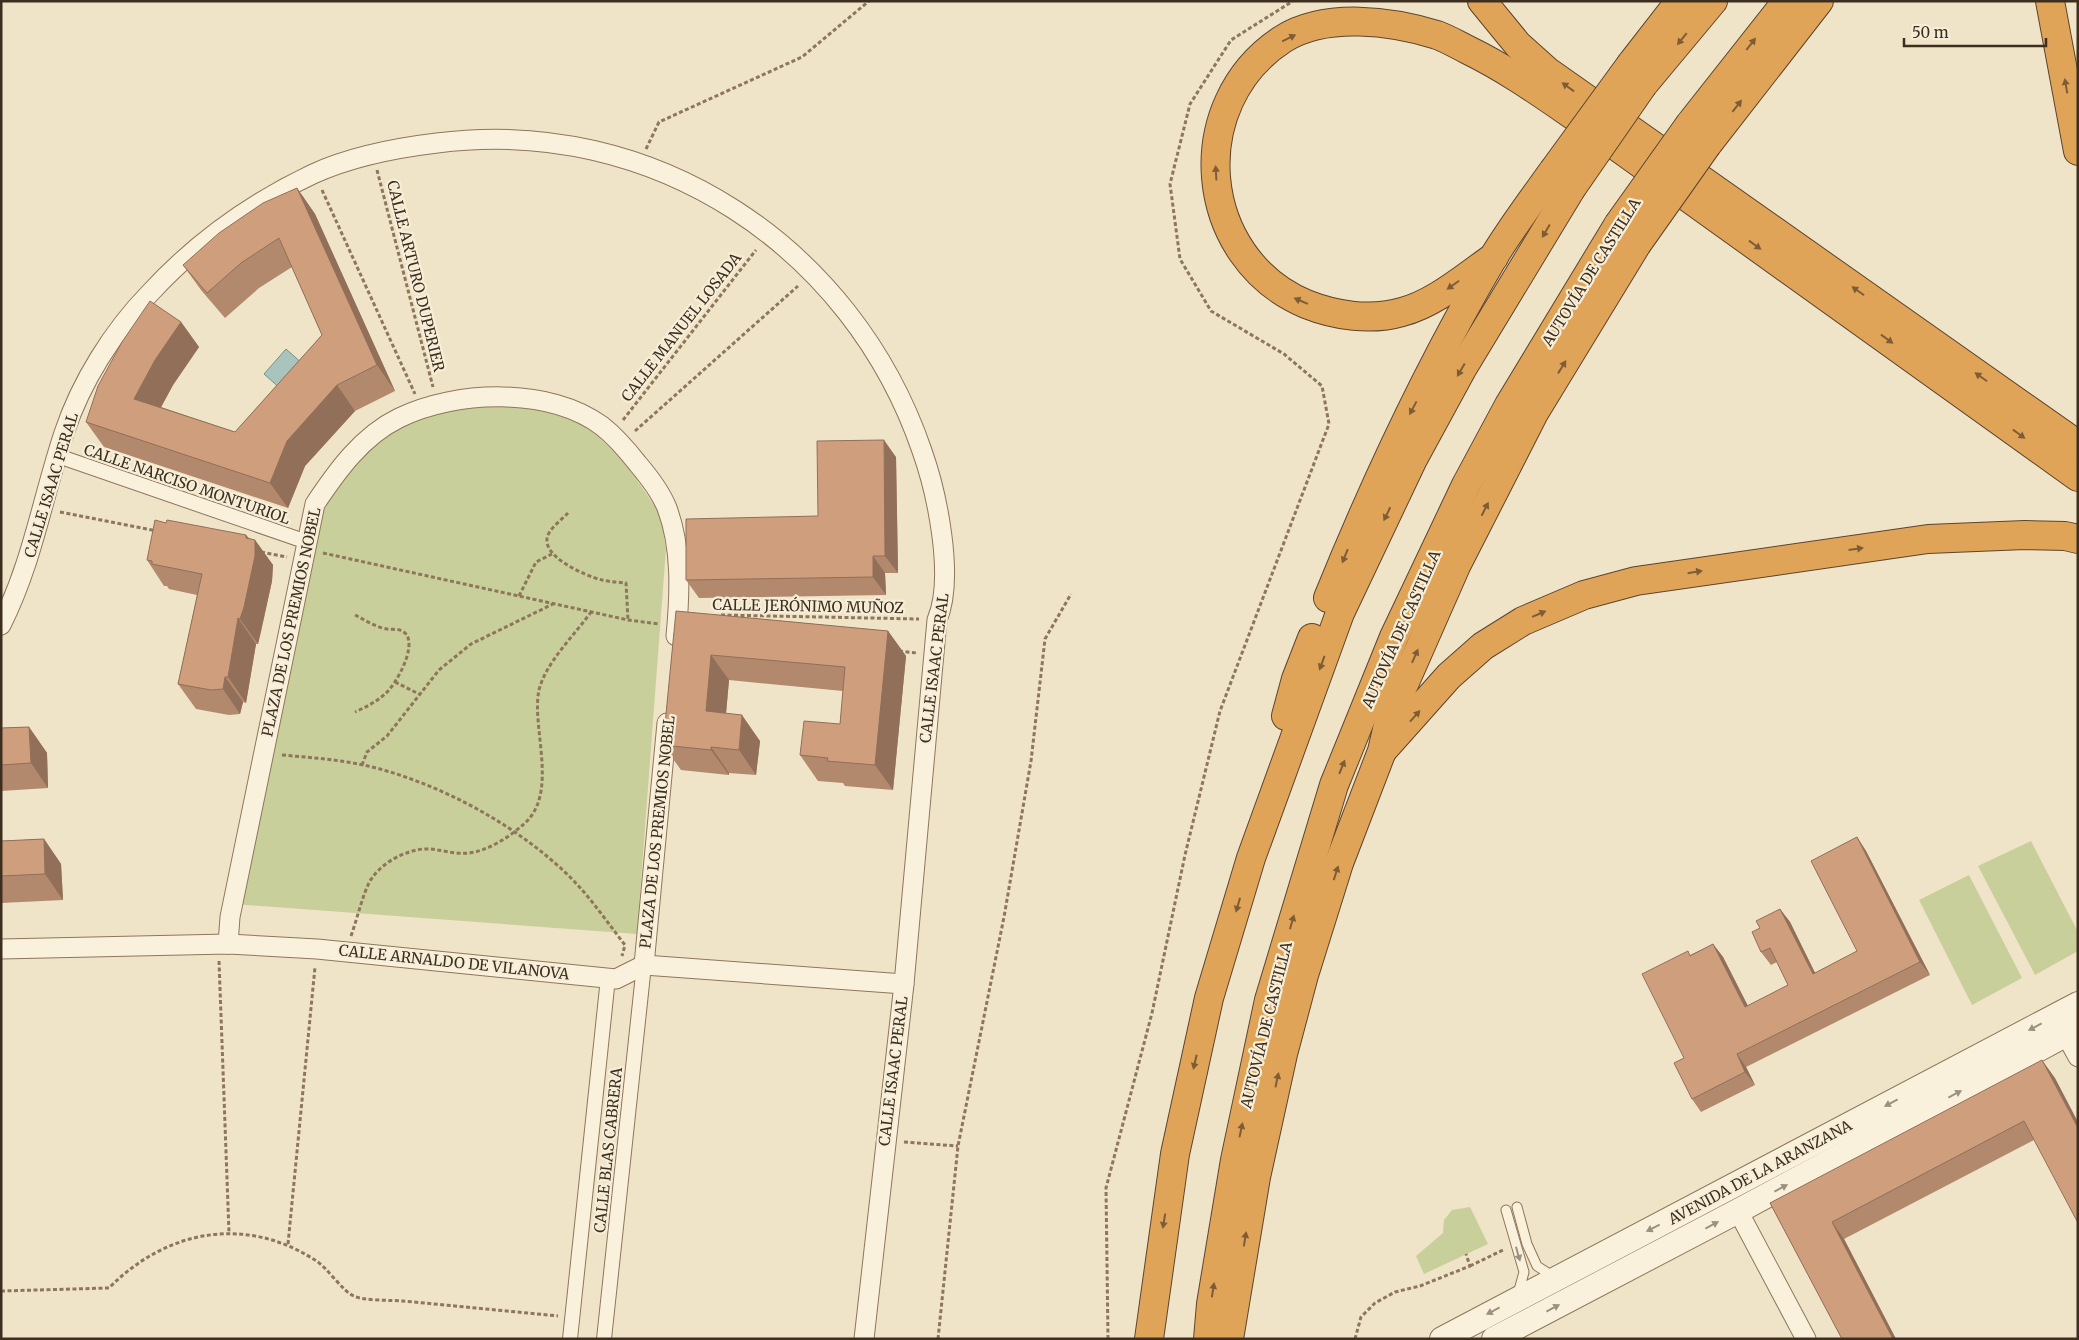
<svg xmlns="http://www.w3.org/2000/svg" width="2079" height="1340" font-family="Merriweather,serif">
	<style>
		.green { fill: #c9cf9b }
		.water { fill: #a9c4bc; stroke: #6f938a }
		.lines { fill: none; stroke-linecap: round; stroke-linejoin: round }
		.service-casing { stroke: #8d765c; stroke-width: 11 }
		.pedestrian-casing { stroke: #8d765c; stroke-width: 16 }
		.minor-casing { stroke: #8d765c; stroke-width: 21 }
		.tertiary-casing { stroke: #8d765c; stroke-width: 26 }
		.motorway-casing { stroke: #5b4430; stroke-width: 30 }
		.path { stroke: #8d765c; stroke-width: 3; stroke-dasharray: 4 2.5; stroke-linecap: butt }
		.service { stroke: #faf1dc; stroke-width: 9 }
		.pedestrian { stroke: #faf1dc; stroke-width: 14 }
		.minor { stroke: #faf1dc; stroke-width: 19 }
		.tertiary { stroke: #faf1dc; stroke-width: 24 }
		.motorway { stroke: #e0a458; stroke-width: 28 }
		.motorway-bridge-casing { stroke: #5b4430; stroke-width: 30; stroke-linecap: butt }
		.motorway-bridge { stroke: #e0a458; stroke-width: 28 }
		.wall { fill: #b2896c }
		.shaded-wall { fill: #916f58 }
		.building { fill: #cf9f7d; stroke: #916f58 }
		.oneway { fill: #7e5d36 }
		.oneway2 { fill: #9c907e }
		.labels { text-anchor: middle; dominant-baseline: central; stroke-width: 4.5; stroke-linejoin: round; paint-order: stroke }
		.street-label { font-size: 15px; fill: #3d2e20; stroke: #f7eed8 }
	</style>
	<rect width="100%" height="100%" fill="#f0e4c8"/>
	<!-- green -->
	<g class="green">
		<path d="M523 403 585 424 625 462 660 514 666 549 637 934 233 904 322 509C333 493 344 473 357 459 403 411 461 407 523 403Z"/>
		<polygon points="2031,841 2078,932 2078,951 2035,975 1978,866"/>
		<polygon points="1969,875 2022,978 1972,1005 1919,900"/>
		<polygon points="1470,1207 1488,1244 1424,1274 1416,1256 1443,1233 1444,1220 1452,1210"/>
	</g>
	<!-- water -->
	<polygon class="water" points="286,349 304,365 282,390 264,374"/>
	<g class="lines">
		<!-- service casing -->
		<g class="service-casing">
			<g id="service">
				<polyline points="1517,1207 1527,1244 1537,1266 1554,1277"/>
				<polyline points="1506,1210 1524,1272 1518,1294"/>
			</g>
		</g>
		<!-- pedestrian casing -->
		<g class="pedestrian-casing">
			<g id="pedestrian">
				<polyline points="58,456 307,542"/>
				<polyline points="570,1339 608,978"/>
				<polyline points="604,1339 644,965"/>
			</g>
		</g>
		<!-- minor casing -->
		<g class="minor-casing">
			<g id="minor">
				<path d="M1 625C33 561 42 499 64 433 81 382 113 331 150 293 196 243 252 203 313 174 352 156 395 148 437 143 653 115 852 246 922 451 937 493 955 578 937 620L904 984 864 1339"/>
				<path d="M228 944 230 917 315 504C337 471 362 436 399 418 456 390 549 387 602 426 616 437 627 450 638 464 649 477 661 493 667 508 682 548 680 594 676 636"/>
				<polyline points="1,949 228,944 317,949 616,979 644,965 904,984"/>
				<polyline points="644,965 667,723"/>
				<polyline points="2066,1035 2078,1057"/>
				<polyline points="1738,1211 1806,1339"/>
			</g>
		</g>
		<!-- tertiary casing -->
		<g class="tertiary-casing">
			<g id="tertiary">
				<polyline points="1442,1339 2078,1004"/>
				<polyline points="1494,1339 1738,1211 2078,1028"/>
			</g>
		</g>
		<!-- motorway casing -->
		<g class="motorway-casing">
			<g id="motorway">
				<polyline points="1482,1 1518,45 1547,71 2078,445"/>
				<polyline points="2050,1 2078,151"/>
				<polyline points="1631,64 1680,1"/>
				<polyline points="1643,85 1713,1"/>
				<polyline points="1690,124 1787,1"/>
				<polyline points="1707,145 1819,1"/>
				<path d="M1494 257C1466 276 1436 303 1402 312 1371 321 1336 316 1306 304 1197 258 1183 104 1283 39 1326 12 1392 21 1437 35 1448 39 1458 45 1468 50 1507 69 1542 94 1577 118L2078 477"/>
				<path d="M1328 598C1375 482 1429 367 1493 258 1511 228 1533 199 1553 171"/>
				<polyline points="1286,716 1296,679 1312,638"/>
				<polyline points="1383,750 1449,676 1483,646 1523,621 1584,595 1636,581 1928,539 2025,535 2065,536 2078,539"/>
				<polyline points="1149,1339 1175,1154 1209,998 1251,858 1340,613 1413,459 1462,369 1571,189"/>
				<polyline points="1208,1339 1211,1304 1235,1160 1269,1000 1334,785 1394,637 1466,485 1509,405 1618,225"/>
				<polyline points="1229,1339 1256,1177 1283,1054 1304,975 1339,863 1382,751 1390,716 1456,566 1534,413 1637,244"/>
			</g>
		</g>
		<!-- path -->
		<g class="path">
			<polyline points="646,149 659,122 802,57 869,1"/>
			<polyline points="377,170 433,387"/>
			<polyline points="322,190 415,394"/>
			<polyline points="623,420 756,250"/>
			<polyline points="635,431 798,286"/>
			<polyline points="60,512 157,531"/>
			<path d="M568 513C562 519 553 526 549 533 536 555 586 576 602 580 610 582 618 582 626 583L628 620"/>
			<polyline points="261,552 287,557"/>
			<polyline points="323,553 628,620 659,624"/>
			<polyline points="519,596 536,562 552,554"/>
			<path d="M355 615C365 620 375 627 387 629 393 630 400 628 405 633 418 645 396 685 385 694 376 702 366 707 355 712"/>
			<polyline points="721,615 919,619"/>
			<polyline points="899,651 917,653"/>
			<polyline points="395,682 419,694"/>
			<path d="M282 755C315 758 347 760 380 769 448 788 519 827 570 877 591 898 607 922 625 945L622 956"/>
			<polyline points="362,765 367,752 387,736 439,670 471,644 553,604"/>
			<path d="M351 936C357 919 361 901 368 885 377 865 403 851 423 849 438 848 453 855 469 853 488 851 511 836 525 823 559 792 531 727 539 690 546 662 574 636 591 612"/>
			<polyline points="219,961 229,1233"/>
			<polyline points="904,1142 958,1146"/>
			<polyline points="288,1244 315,967"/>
			<polyline points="1470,1266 1505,1249"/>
			<path d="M1 1291 109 1288C166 1230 245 1215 315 1260 327 1267 343 1292 354 1296 364 1301 390 1300 403 1301 455 1306 506 1311 558 1316"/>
			<polyline points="938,1339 958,1146 1004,917 1031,761 1045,639 1071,594"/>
			<polyline points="1108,1339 1106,1188 1152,1013 1185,855 1220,711 1329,424 1322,386 1284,354 1211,311 1180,259 1170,184 1190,104 1231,40 1293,1"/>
			<polyline points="1355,1339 1361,1317 1375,1303 1395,1292 1420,1286 1470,1266 1466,1254"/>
		</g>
		<!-- service -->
		<use href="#service" class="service"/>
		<!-- pedestrian -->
		<use href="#pedestrian" class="pedestrian"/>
		<!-- minor -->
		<use href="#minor" class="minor"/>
		<!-- tertiary -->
		<use href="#tertiary" class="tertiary"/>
		<!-- motorway -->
		<use href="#motorway" class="motorway"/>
		<!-- motorway-bridge casing -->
		<g class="motorway-bridge-casing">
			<g id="motorway-bridge">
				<polyline points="1553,171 1631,64"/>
				<polyline points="1571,189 1643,85"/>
				<polyline points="1618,225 1690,124"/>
				<polyline points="1637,244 1707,145"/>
			</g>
		</g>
		<!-- motorway-bridge -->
		<use href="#motorway-bridge" class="motorway-bridge"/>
	</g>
	<!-- wall -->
	<g class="wall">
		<polygon points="297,188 315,214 395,391 355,411 305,466 288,508 104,447 86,422 181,322 199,347 173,385 161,407 235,432 322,335 292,267 259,288 225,318 201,290 183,265"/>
		<polygon points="896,457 898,573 885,573 886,595 699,598 686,580 818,516"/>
		<polygon points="166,523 246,535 249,538 255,540 273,565 272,581 261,632 258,644 256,644 246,703 243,702 240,714 229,715 196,709 178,684 197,595 169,589 167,586 164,586 147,560"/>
		<polygon points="676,611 888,631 906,656 893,790 845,786 843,783 818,781 800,755 840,724 843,691 729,680 726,713 760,741 756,775 729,773 729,775 681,770 663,745"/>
		<polygon points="29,727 47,753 48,788 1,791 1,728"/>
		<polygon points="1857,837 1866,851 1930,975 1746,1067 1755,1085 1701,1112 1692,1099 1684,1058 1690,955 1713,944 1723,957 1748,1006 1788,985 1777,962 1771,965 1761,952 1760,928 1780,909 1790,922 1815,973 1857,951"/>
		<polygon points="44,839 61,864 63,900 1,903 1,841"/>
		<polygon points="2055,1078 2034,1140 1844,1239 1896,1339 1842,1339 1770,1203"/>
	</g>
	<!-- shaded-wall -->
	<g class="shaded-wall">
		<polygon points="297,188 315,214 395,391 377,365"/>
		<polygon points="181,322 199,347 173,385 152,424 134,399 155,360"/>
		<polygon points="337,385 355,411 305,466 288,508 270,483 287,441"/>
		<polygon points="884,440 896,457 898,573 885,556"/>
		<polygon points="246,535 255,547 255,540 273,565 272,581 258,644 240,619"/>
		<polygon points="873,556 885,573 886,595 873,577"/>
		<polygon points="238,618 256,644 246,703 228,677"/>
		<polygon points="888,631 906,656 893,790 875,765"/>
		<polygon points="711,655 729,680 724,736 706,711"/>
		<polygon points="225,677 243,702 240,714 223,689"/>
		<polygon points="742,715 760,741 756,775 739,750"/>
		<polygon points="29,727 47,753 48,788 31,763"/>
		<polygon points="711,747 729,773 729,775 711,750"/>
		<polygon points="1857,837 1866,851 1930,975 1920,962"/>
		<polygon points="44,839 61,864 63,900 45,874"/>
		<polygon points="1780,909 1790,922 1822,987 1813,974"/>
		<polygon points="1713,944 1723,957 1755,1020 1745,1007"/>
		<polygon points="1737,1054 1746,1067 1755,1085 1745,1072"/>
		<polygon points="2042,1060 2055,1078 2078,1122 2078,1128"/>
		<polygon points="1832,1222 1844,1239 1896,1339 1893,1339"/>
	</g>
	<!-- building -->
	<g class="building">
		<polygon points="297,188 377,365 337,385 287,441 270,483 86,422 98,386 122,342 150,301 181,322 155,360 134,399 235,432 322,335 279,238 241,263 207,293 183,265 219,233 263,203"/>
		<polygon points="884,440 885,556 873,556 873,577 686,580 686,519 818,516 817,441"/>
		<polygon points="155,520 166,523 167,520 246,535 246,538 255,540 255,556 244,607 240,619 238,618 228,677 225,677 223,689 211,690 178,684 202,574 152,564 152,561 147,560"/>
		<polygon points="676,611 888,631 875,765 827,761 828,758 800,755 804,721 840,724 845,667 711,655 706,711 742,715 739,750 711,747 711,750 663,745"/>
		<polygon points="29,727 31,763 1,765 1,728"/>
		<polygon points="1857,837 1920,962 1737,1054 1745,1072 1692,1099 1674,1063 1684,1058 1642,974 1688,951 1690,956 1713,944 1745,1007 1788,985 1770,948 1761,952 1752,932 1760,928 1756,921 1780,909 1813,974 1857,951 1811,861"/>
		<polygon points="44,839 45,874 1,876 1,841"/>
		<polygon points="2042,1060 2078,1128 2078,1223 2024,1121 1832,1222 1893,1339 1842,1339 1770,1203"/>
	</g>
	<!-- one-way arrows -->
	<defs><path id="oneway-solid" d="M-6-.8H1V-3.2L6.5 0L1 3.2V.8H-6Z" transform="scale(1.25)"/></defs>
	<g class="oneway">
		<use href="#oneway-solid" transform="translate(1289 38) rotate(-26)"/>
		<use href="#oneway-solid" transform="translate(1682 39) rotate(129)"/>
		<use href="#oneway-solid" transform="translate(1751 44) rotate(-52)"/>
		<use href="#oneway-solid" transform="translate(2066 86) rotate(-100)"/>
		<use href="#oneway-solid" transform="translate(1568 87) rotate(-144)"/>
		<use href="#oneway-solid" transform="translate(1737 106) rotate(-52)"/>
		<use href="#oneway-solid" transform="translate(1216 173) rotate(-93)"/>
		<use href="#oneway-solid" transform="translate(1546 231) rotate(121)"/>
		<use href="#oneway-solid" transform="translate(1755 245) rotate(36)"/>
		<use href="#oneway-solid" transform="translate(1453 285) rotate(145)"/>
		<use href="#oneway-solid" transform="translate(1858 291) rotate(-145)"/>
		<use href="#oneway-solid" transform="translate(1301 301) rotate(-157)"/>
		<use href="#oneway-solid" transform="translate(1887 339) rotate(36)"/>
		<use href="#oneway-solid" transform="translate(1562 367) rotate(-58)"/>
		<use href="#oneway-solid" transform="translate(1461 370) rotate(120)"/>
		<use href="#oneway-solid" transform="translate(1981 377) rotate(-145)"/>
		<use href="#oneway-solid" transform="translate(1413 408) rotate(118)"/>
		<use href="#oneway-solid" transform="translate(2019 434) rotate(36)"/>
		<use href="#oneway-solid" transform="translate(1485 509) rotate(-63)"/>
		<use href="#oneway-solid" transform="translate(1387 514) rotate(116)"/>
		<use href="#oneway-solid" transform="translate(1856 549) rotate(-8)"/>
		<use href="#oneway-solid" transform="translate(1345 556) rotate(112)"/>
		<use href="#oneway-solid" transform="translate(1695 572) rotate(-9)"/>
		<use href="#oneway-solid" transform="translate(1539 614) rotate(-23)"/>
		<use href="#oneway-solid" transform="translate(1415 656) rotate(-66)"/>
		<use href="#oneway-solid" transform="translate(1322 663) rotate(110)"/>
		<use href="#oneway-solid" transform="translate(1415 716) rotate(-48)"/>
		<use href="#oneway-solid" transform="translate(1342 767) rotate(-68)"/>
		<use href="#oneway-solid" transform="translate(1336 873) rotate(-72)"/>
		<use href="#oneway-solid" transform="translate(1238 905) rotate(106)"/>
		<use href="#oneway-solid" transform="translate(1292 922) rotate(-74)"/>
		<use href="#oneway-solid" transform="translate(1195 1062) rotate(103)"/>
		<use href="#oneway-solid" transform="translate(1277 1080) rotate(-78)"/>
		<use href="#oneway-solid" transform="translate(1241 1130) rotate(-78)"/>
		<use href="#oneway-solid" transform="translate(1164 1221) rotate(99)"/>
		<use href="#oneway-solid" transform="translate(1245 1239) rotate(-81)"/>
		<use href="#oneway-solid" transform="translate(1213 1290) rotate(-81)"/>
	</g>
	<g class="oneway2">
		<use href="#oneway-solid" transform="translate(2035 1027) rotate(152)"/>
		<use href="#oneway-solid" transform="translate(1955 1094) rotate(-28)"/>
		<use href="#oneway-solid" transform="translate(1891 1103) rotate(152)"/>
		<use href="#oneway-solid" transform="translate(1781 1188) rotate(-28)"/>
		<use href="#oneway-solid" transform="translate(1712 1225) rotate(-28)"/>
		<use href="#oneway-solid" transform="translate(1653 1228) rotate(153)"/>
		<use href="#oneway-solid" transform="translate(1518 1254) rotate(74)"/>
		<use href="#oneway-solid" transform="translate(1553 1308) rotate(-28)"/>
		<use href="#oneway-solid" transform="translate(1493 1311) rotate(152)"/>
	</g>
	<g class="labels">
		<!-- street labels -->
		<g class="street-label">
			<text transform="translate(1591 272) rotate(-58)">AUTOVÍA DE CASTILLA</text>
			<text transform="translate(416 276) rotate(76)">CALLE ARTURO DUPERIER</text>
			<text transform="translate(681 327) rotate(-52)">CALLE MANUEL LOSADA</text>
			<text transform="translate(187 484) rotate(19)">CALLE NARCISO MONTURIOL</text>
			<text transform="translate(51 485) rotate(-73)">CALLE ISAAC PERAL</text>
			<text transform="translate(808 606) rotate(1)">CALLE JERÓNIMO MUÑOZ</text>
			<text transform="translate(291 622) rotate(-78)">PLAZA DE LOS PREMIOS NOBEL</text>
			<text transform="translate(1401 629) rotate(-66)">AUTOVÍA DE CASTILLA</text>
			<text transform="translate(934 668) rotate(-83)">CALLE ISAAC PERAL</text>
			<text transform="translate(657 832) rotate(-84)">PLAZA DE LOS PREMIOS NOBEL</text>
			<text transform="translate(454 962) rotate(6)">CALLE ARNALDO DE VILANOVA</text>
			<text transform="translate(1266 1025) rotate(-76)">AUTOVÍA DE CASTILLA</text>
			<text transform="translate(893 1071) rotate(-83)">CALLE ISAAC PERAL</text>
			<text transform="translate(608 1150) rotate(-84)">CALLE BLAS CABRERA</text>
			<text transform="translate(1760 1172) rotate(-28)">AVENIDA DE LA ARANZANA</text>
		</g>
	</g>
	<!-- border -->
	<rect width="2079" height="1340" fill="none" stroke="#3d2e20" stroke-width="5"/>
	<!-- scale -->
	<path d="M1904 38v8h142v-8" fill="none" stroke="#3d2e20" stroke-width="2.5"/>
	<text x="1912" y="38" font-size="15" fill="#3d2e20" stroke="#f7eed8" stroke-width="4" paint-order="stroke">50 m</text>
</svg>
